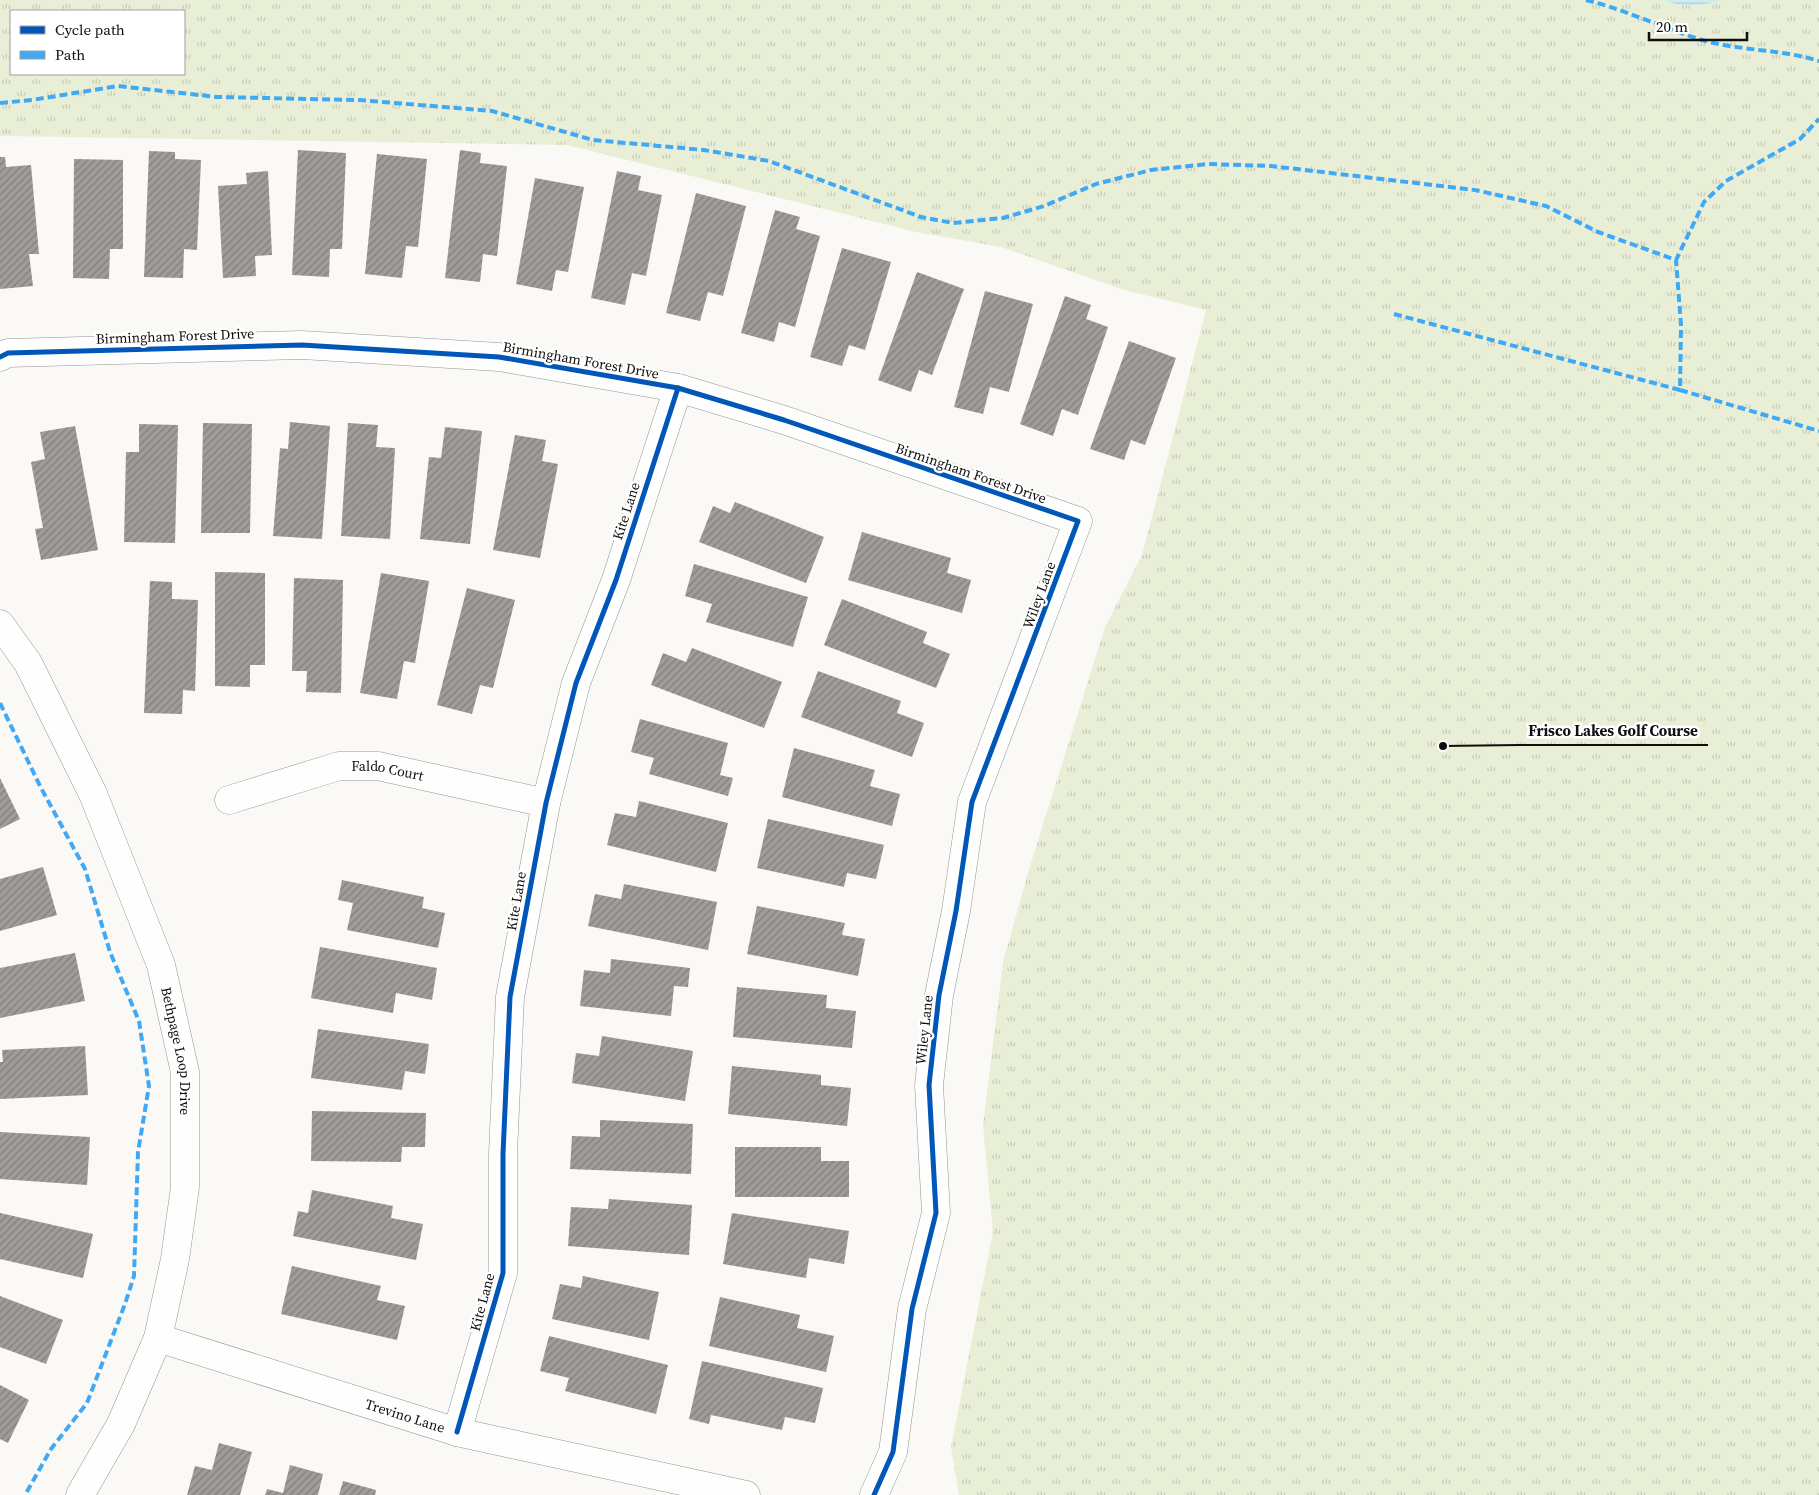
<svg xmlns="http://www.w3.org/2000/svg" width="1819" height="1495" font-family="'Source Serif 4',serif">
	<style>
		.grass { fill: url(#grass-tufts); fill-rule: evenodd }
		.water { fill: url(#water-rules) }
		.building { fill: url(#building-hatch) }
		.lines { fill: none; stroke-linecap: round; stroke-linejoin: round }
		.minor-casing { stroke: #959493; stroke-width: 29 }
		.minor { stroke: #fefefe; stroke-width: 28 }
		.quiet { stroke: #3fa9f5; stroke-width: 4; stroke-dasharray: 8 4; stroke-linecap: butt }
		.cycleway-casing { stroke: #fff; stroke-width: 8 }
		.cycleway { stroke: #0057b8; stroke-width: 5 }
		.labels { text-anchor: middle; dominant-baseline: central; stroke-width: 5; stroke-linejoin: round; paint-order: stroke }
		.street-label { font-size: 14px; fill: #0f0f0f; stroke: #fff }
		.leader { fill: none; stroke: #0f0f0f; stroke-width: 2 }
		.callout-dot { fill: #0f0f0f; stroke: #fff; stroke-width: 2 }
		.callout-label { font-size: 15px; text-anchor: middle; font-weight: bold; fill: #0f0f0f; stroke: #fff; stroke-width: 5; stroke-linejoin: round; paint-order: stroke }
	</style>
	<defs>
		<pattern id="grass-tufts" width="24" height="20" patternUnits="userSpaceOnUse" patternTransform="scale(1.25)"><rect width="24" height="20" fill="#e9efd7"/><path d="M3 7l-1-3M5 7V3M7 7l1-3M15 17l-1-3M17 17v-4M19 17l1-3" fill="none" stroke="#c7ccb7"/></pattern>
		<pattern id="water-rules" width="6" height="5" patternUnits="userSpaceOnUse" patternTransform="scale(1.25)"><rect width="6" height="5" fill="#ceecf3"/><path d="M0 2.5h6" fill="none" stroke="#b0c9cf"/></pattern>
		<pattern id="building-hatch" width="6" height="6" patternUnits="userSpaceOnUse" patternTransform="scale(1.25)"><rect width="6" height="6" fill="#9f9d9a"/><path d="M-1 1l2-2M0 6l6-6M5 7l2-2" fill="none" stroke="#807e7c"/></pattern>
	</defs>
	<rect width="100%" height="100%" fill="#fbf9f5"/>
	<!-- grass -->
	<path class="grass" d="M0 0H1819V1495H959L951 1447 993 1232 983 1125 1003 962 1030 866 1105 627 1142 555 1206 310 1124 290 1001 247 916 232 567 145 0 136ZM11 11H184V74H11Z"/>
	<!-- water -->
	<path class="water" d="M1662 0H1720C1700 7 1683 7 1662 0Z"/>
	<!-- building -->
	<g class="building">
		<polygon points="298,150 346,153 342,249 330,249 329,277 292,275"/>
		<polygon points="460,150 481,153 480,163 507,166 497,256 483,254 480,282 445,278"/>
		<polygon points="149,151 175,152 175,159 201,160 197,250 184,249 183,278 144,277"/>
		<polygon points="377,154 427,159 418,247 406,246 402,278 365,274"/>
		<polygon points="0,157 5,157 6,167 31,165 39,254 29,254 33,286 0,289"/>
		<polygon points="74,159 123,160 123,249 110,249 109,279 73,278"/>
		<polygon points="268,171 272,255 255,256 256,276 223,278 218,186 247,184 246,173"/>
		<polygon points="617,171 641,176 638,190 662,195 646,276 632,273 625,305 591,298"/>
		<polygon points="535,178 584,187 568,272 556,270 552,291 516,284"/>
		<polygon points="696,193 746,206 723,296 708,292 700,321 666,313"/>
		<polygon points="775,210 800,217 796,229 820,236 795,327 779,322 774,342 741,333"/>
		<polygon points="842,248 891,262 865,350 849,345 842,366 810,357"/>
		<polygon points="917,272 964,289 932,375 919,370 911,392 878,380"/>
		<polygon points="985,291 1033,304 1009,392 990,387 983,414 954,407"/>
		<polygon points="1065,296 1091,305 1086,319 1108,327 1078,415 1062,409 1053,436 1020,424"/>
		<polygon points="1129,341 1176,358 1145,445 1131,440 1124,460 1090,449"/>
		<polygon points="290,422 330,426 322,539 273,536 280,448 288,449"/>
		<polygon points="203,423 252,424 250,533 201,533"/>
		<polygon points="348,423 378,425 376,447 395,448 390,539 341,536"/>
		<polygon points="139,424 178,425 175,543 124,542 126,452 139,452"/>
		<polygon points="75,426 98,550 41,560 35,529 43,528 31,462 45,459 40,432"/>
		<polygon points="445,427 482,431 470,544 420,539 429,457 441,458"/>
		<polygon points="515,435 546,440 542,461 558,464 540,558 493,550"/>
		<polygon points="735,502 824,537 806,583 699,542 713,506 730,513"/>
		<polygon points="862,532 951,558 947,573 971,580 962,613 848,580"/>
		<polygon points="694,564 808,597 793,647 706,622 712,604 685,596"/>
		<polygon points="215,572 265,573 265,665 250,665 250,687 215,686"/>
		<polygon points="381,573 429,581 415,663 404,661 397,699 360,693"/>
		<polygon points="294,578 343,580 341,693 306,692 307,671 292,671"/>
		<polygon points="150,581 172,582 172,599 198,600 195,691 183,690 182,714 144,713"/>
		<polygon points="467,588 515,600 493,688 480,685 472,714 437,705"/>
		<polygon points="842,599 927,632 923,643 950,654 936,688 824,645"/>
		<polygon points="692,648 782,682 764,728 651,685 663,653 686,662"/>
		<polygon points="818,671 901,701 897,713 924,723 912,757 801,717"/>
		<polygon points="640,719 728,743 720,775 733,778 728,796 649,774 654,758 631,752"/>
		<polygon points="794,748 875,770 870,786 900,794 892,826 782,797"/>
		<polygon points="0,778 20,819 0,829"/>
		<polygon points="639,801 728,823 716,872 607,845 615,813 636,817"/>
		<polygon points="768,819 884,845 876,879 847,873 844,887 757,868"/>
		<polygon points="43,867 57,915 0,931 0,879"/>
		<polygon points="342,880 424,897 422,908 445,913 438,948 347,930 353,903 338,900"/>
		<polygon points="624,884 717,902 708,950 588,926 595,894 621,899"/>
		<polygon points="757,906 845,923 842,935 865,939 858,976 747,954"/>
		<polygon points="320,947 437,968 432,1000 396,993 393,1013 311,998"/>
		<polygon points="75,953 85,1001 0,1018 0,968"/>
		<polygon points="611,959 690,968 688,987 674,986 671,1016 580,1006 584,970 610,973"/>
		<polygon points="737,987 827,995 826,1008 856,1011 852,1048 733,1037"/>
		<polygon points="318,1029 429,1044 425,1074 405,1071 402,1090 311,1078"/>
		<polygon points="602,1036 693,1051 685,1101 572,1083 576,1053 599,1056"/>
		<polygon points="85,1046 88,1095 0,1099 0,1062 3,1062 2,1050"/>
		<polygon points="732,1066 821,1075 821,1085 851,1088 847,1126 728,1114"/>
		<polygon points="312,1111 426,1113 425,1147 402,1147 401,1162 311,1161"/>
		<polygon points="600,1120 693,1124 691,1174 570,1169 572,1136 600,1137"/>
		<polygon points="0,1132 90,1137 87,1185 0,1179"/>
		<polygon points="735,1147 821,1147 821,1161 849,1161 849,1197 735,1197"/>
		<polygon points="312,1190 393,1206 391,1218 423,1224 416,1260 293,1236 298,1211 308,1213"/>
		<polygon points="609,1199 692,1205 689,1255 568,1246 571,1207 608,1209"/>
		<polygon points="0,1213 93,1234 83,1278 0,1259"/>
		<polygon points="732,1213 849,1231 844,1264 809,1258 806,1278 723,1264"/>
		<polygon points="292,1266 381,1286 377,1300 405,1306 397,1340 281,1314"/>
		<polygon points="583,1276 659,1292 649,1340 552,1319 560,1284 581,1288"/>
		<polygon points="0,1296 63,1320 46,1364 0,1347"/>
		<polygon points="720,1297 800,1315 797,1328 834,1336 826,1372 709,1346"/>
		<polygon points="549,1336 668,1365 656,1414 565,1391 569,1378 540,1371"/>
		<polygon points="702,1361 823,1388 815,1423 785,1417 782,1430 711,1415 709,1424 689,1419"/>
		<polygon points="0,1385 29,1400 8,1443 0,1439"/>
		<polygon points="219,1443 252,1452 240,1495 187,1495 195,1466 212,1470"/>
		<polygon points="290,1465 323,1474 318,1495 265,1495 267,1489 283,1493"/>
		<polygon points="343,1481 376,1490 375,1495 339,1495"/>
	</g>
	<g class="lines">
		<!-- minor casing -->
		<g class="minor-casing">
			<g id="minor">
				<polyline points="0,357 8,353 302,345 499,357 678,388 784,420 1078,521 972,802 956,911 939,995 929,1085 936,1213 912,1309 893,1452 874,1495"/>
				<path id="s1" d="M0 624 28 663 93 794 161 965 185 1072V1187L175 1259 158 1338 121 1424 80 1495"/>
				<path id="s2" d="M229 800 339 766H378L546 803"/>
				<path id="s3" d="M158 1338 457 1432 746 1495"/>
				<polyline points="457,1432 503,1273 503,1154 510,997 546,803 576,683 616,580 678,388"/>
			</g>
		</g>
		<!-- minor -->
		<use href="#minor" class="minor"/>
		<!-- quiet -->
		<g class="quiet">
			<path d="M1586 0C1626 10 1663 28 1702 40 1740 51 1781 49 1819 61"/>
			<polyline points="0,103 32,100 118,86 217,97 359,100 492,111 593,140 704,150 769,161 921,217 953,223 1003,218 1044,206 1096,184 1151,170 1208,164 1271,166 1475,190 1546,206 1598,232 1676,260 1704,202 1726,181 1800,139 1819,119"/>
			<polyline points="1394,314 1680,390 1681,325 1676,260"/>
			<polyline points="1680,390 1819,431"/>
			<polyline points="0,703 40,786 85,869 110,952 139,1021 149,1086 138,1152 134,1276 125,1304 87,1403 51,1449 25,1495"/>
		</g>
		<!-- cycleway casing -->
		<g class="cycleway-casing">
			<g id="cycleway">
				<polyline points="0,357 8,353 302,345 499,357 678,388 784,420 1078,521 972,802 956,911 939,995 929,1085 936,1213 912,1309 893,1452 874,1495"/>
				<polyline points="457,1432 503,1273 503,1154 510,997 546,803 576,683 616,580 678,388"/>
			</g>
		</g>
		<!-- cycleway -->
		<use href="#cycleway" class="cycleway"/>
	</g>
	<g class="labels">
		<!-- street labels -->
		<g class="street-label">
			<text transform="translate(175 336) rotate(-2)">Birmingham Forest Drive</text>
			<text transform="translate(581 360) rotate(10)">Birmingham Forest Drive</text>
			<text transform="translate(971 473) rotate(19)">Birmingham Forest Drive</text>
			<text transform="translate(626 511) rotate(-72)">Kite Lane</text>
			<text transform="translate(1039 595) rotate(-70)">Wiley Lane</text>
			<text stroke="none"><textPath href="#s2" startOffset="164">Faldo Court</textPath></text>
			<text transform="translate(516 901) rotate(-80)">Kite Lane</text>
			<text transform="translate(924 1030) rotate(-84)">Wiley Lane</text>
			<text stroke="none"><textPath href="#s1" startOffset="466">Bethpage Loop Drive</textPath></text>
			<text transform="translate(482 1302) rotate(-75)">Kite Lane</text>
			<text stroke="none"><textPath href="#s3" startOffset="259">Trevino Lane</textPath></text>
		</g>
	</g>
	<!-- callouts -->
	<path class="leader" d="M1443 746L1519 745H1708"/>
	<circle class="callout-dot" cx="1443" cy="746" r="5"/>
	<g class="callout-label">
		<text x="1613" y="736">Frisco Lakes Golf Course</text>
	</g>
	<!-- legend -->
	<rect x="10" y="10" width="175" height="65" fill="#ffffff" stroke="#9f9f9f"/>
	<rect x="20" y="26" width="25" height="8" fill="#0057b8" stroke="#9f9f9f"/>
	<text x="55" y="35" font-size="15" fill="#0f0f0f">Cycle path</text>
	<rect x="20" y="51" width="25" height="8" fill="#3fa9f5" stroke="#9f9f9f"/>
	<text x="55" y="60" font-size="15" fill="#0f0f0f">Path</text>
	<!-- scale -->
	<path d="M1649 32v8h98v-8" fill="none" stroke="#0f0f0f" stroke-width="2.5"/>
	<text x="1656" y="32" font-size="15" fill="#0f0f0f" stroke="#ffffff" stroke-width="4" paint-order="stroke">20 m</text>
</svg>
